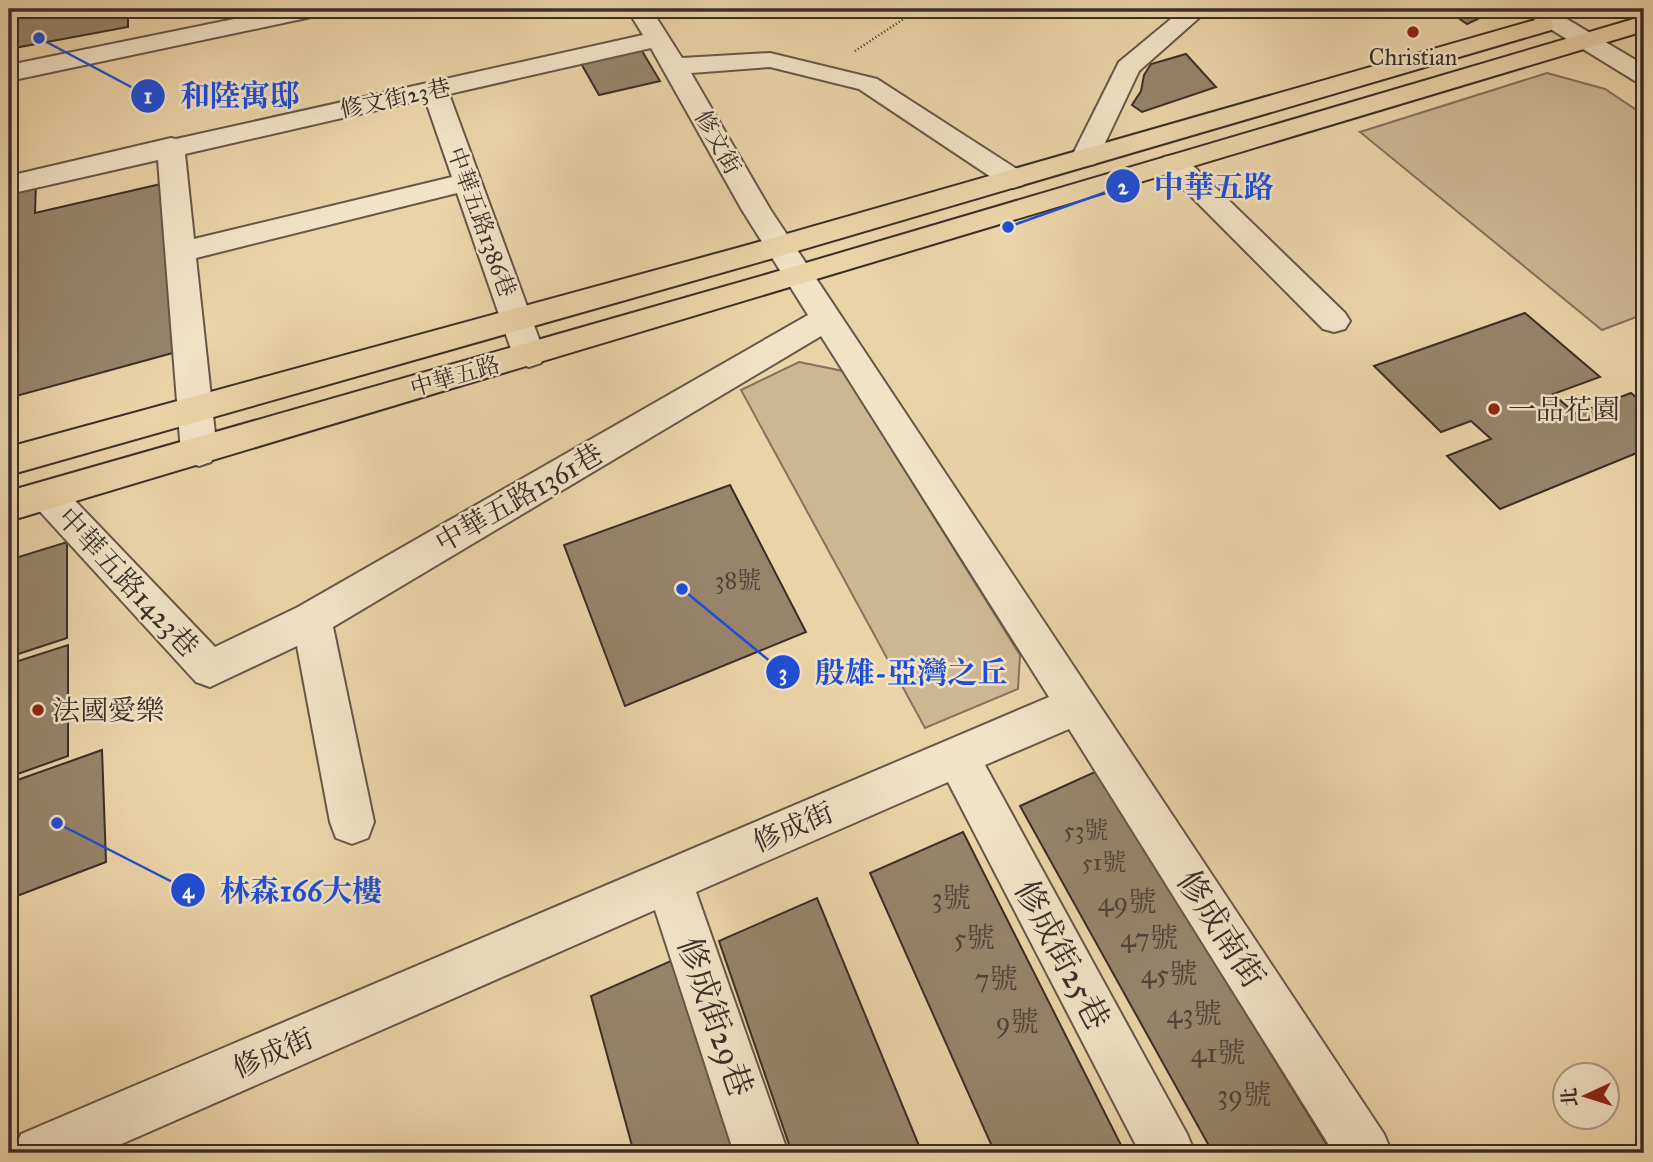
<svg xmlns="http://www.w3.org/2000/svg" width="1653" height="1162" font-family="'IM FELL Great Primer','Noto Serif TC',serif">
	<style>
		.green { fill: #cdb792; stroke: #84725e; stroke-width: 2 }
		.building { fill: #97846b; stroke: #3b2e29; stroke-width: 2 }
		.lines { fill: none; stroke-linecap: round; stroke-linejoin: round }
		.minor-casing { stroke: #675749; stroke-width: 4 }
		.major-casing { stroke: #3b2e29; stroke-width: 4 }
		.path { stroke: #3b2e29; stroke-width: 2.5; stroke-dasharray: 1 2.5; stroke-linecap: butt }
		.minor { fill: #f2e2c6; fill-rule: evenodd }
		.major { fill: #ebd3a8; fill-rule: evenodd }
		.poi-dot { fill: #8f2418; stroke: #f2e2c6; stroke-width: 2.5 }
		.labels { text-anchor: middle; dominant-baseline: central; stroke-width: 5; stroke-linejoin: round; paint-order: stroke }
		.far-poi-label { font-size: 23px; fill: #3b2e29; stroke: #f2e2c6 }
		.far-street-label { font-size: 23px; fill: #3b2e29; stroke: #f2e2c6 }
		.number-label { font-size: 24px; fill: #52443a }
		.poi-label { font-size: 28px; fill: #3b2e29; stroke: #f2e2c6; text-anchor: start }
		.street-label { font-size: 28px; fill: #3b2e29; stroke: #f2e2c6 }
		.near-number-label { font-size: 28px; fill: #52443a }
		.near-street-label { font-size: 33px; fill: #3b2e29; stroke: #f2e2c6 }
		.leader { fill: none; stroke: #1d4ed8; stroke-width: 2.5 }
		.callout-dot { fill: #1d4ed8; stroke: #f2e2c6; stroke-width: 2.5 }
		.mark-label { font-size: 21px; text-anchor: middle; font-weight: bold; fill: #fff }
		.callout-label { font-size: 30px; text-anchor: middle; font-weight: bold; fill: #1d4ed8; stroke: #f2e2c6; stroke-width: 5; stroke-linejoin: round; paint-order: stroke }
	</style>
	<rect width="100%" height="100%" fill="#ebd3a8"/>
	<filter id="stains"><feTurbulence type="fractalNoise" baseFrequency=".00286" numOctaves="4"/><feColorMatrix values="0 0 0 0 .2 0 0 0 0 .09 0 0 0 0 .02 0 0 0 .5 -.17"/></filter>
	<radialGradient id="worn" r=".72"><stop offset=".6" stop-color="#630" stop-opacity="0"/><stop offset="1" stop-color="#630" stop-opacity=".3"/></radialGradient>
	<!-- green -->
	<g class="green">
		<polygon points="1547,73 1605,89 1644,115 1644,314 1602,330 1360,132"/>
		<polygon points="799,362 843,371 1020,655 1018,689 925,728 741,390"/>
	</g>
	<!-- building -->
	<g class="building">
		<polygon points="9,9 128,9 128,27 9,49"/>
		<polygon points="1422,9 1483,9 1484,16 1467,24 1457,17 1444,18 1437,12 1427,14"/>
		<polygon points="639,46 660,81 599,95 579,60"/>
		<polygon points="1186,54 1216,87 1142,112 1132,105 1141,91 1144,75 1151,64"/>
		<polygon points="36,181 35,213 165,183 180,351 9,398 9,187"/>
		<polygon points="1525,313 1600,377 1553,394 1576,414 1631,393 1644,404 1644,450 1500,509 1447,456 1491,439 1471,421 1441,432 1374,366"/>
		<polygon points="730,485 806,632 625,706 564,545"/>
		<polygon points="67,542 67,638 9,657 9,560"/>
		<polygon points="68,645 68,756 9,777 9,664"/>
		<polygon points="102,750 106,862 9,899 9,783"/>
		<polygon points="1097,771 1332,1153 1213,1153 1020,806"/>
		<polygon points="963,832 1125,1153 995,1153 870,873"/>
		<polygon points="817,898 922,1153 792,1153 719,941"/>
		<polygon points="673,960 734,1153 634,1153 591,996"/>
	</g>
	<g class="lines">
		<!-- minor casing -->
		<g class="minor-casing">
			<g id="minor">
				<polygon points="283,9 328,9 324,14 316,16 9,81 9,65"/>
				<path d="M627 9H651L682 58 770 53 877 79 1023 173 1027 179 1023 185 1013 188 1003 185 859 89 770 67 691 73 770 209 1384 1134 1392 1153H1334L1069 729 985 765 1187 1134 1195 1153H1140L948 782 696 892 788 1153H734L655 910 101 1153H13L21 1134 1049 697 821 336 333 627 374 822 368 838 352 844 336 838 330 822 297 646 210 687 196 682 34 505 29 495 34 485 47 481 60 485 215 647 298 607 808 315 742 210 651 48 449 94 545 355 541 363 529 367 517 363 513 355 457 193 196 258 217 452 211 462 199 466 187 462 181 452 158 160 9 194V176L171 138 176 139 643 35ZM425 99 452 177 194 239 185 154Z"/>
				<polygon points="1183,9 1209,9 1139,71 1095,164 1085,166 1075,164 1071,158 1119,62"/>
				<polygon points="1522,9 1550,9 1644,65 1644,84 1635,81 1526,14"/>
				<polygon points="1174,155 1184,157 1345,313 1350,321 1345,329 1334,332 1323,329 1164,169 1160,163 1164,157"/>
			</g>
		</g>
		<!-- major casing -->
		<g class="major-casing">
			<g id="major">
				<polygon points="1644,16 1644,31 9,521 9,491 765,275"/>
				<polygon points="1542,18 1551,20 1554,25 1551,30 770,259 9,475 9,447 748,245"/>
			</g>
		</g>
		<!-- path -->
		<polyline class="path" points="855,51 905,18 941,9"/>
		<!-- minor -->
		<use href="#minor" class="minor"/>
		<!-- major -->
		<use href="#major" class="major"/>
	</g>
	<!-- markers -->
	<g class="poi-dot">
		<circle cx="1413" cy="32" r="7"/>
		<circle cx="1494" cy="409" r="7"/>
		<circle cx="38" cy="710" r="7"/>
	</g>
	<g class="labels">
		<!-- far-poi labels -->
		<g class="far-poi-label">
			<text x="1413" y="57">Christian</text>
		</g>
		<!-- far-street labels -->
		<g class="far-street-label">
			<text transform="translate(395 98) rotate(-12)">修文街23巷</text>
			<text transform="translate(718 142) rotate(61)">修文街</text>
			<text transform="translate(482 222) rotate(70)">中華五路1386巷</text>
			<text transform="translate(455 376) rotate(-16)">中華五路</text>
		</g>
		<!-- number labels -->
		<g class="number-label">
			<text x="738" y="580">38號</text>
			<text x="1086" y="830">53號</text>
			<text x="1104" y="862">51號</text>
		</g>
		<!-- poi labels -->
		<g class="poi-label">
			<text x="1508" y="409">一品花園</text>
			<text x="52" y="710">法國愛樂</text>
		</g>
		<!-- street labels -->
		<g class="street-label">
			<text transform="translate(519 498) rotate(-30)">中華五路1361巷</text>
			<text transform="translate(128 582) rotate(47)">中華五路1423巷</text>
			<text transform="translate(793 827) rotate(-23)">修成街</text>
			<text transform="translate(273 1053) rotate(-23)">修成街</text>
		</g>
		<!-- near-number labels -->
		<g class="near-number-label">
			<text x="951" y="897">3號</text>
			<text x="1127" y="901">49號</text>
			<text x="974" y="937">5號</text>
			<text x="1149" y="937">47號</text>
			<text x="1169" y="973">45號</text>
			<text x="996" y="978">7號</text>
			<text x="1194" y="1013">43號</text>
			<text x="1017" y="1021">9號</text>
			<text x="1218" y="1052">41號</text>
			<text x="1244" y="1094">39號</text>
		</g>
		<!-- near-street labels -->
		<g class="near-street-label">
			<text transform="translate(1221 929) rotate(57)">修成南街</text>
			<text transform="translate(1062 955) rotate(62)">修成街25巷</text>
			<text transform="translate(715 1017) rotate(71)">修成街29巷</text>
		</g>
	</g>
	<!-- callouts -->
	<path class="leader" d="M39 38L148 96M1008 227L1123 186M682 589L783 672M57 823L188 890"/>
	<g class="callout-dot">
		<circle cx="39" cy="38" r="7"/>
		<circle cx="1008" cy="227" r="7"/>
		<circle cx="682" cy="589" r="7"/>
		<circle cx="57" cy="823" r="7"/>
		<circle cx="148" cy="96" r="18"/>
		<circle cx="1123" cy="186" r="18"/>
		<circle cx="783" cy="672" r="18"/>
		<circle cx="188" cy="890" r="18"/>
	</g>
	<g class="mark-label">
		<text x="148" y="103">1</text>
		<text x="1123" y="194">2</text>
		<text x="783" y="680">3</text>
		<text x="188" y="898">4</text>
	</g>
	<g class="callout-label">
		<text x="240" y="106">和陸寓邸</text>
		<text x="1214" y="197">中華五路</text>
		<text x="911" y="683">殷雄-亞灣之丘</text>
		<text x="301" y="901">林森166大樓</text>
	</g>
	<!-- margin -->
	<rect width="1653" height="1162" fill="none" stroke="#ebd3a8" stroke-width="35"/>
	<rect x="10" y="10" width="1632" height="1141" fill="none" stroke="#3b2e29" stroke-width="3.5"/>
	<rect x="18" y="18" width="1618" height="1127" fill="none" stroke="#3b2e29" stroke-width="2"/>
	<!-- north arrow -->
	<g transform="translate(1586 1096) rotate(266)"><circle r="33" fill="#f2e2c6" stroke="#a99a87" stroke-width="2"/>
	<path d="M0-5L12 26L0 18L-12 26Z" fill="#8f2418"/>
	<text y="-10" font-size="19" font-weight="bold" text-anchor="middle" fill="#3b2e29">北</text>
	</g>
	<rect width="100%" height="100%" filter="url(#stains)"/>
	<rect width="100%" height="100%" fill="url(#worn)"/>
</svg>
